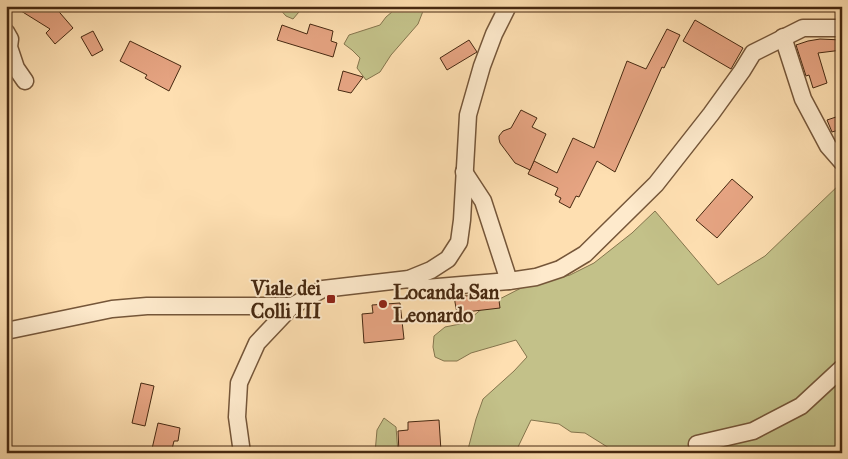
<svg xmlns="http://www.w3.org/2000/svg" width="848" height="459" font-family="'IM FELL Great Primer',serif">
	<style>
		.green { fill: #c3c189; stroke: #85754d }
		.building { fill: #e6a482; stroke: #472911 }
		.lines { fill: none; stroke-linecap: round; stroke-linejoin: round }
		.minor-casing { stroke: #755639; stroke-width: 19 }
		.minor { stroke: #feeacc; stroke-width: 16 }
		.poi-dot { fill: #8f2418; stroke: #feeacc; stroke-width: 2 }
		.labels { text-anchor: middle; dominant-baseline: central; stroke-width: 4; stroke-linejoin: round; paint-order: stroke }
		.poi-label { font-size: 20px; font-weight: bold; fill: #472911; stroke: #feeacc; text-anchor: end }
	</style>
	<rect width="100%" height="100%" fill="#fedfb1"/>
	<filter id="stains"><feTurbulence type="fractalNoise" baseFrequency=".004" numOctaves="4"/><feColorMatrix values="0 0 0 0 .2 0 0 0 0 .09 0 0 0 0 .02 0 0 0 .5 -.17"/></filter>
	<radialGradient id="worn" r=".72"><stop offset=".6" stop-color="#630" stop-opacity="0"/><stop offset="1" stop-color="#630" stop-opacity=".3"/></radialGradient>
	<!-- green -->
	<g class="green">
		<polygon points="277,6 304,6 293,19 286,16"/>
		<polygon points="399,6 425,6 418,24 391,55 380,72 366,80 357,68 360,58 352,50 344,44 349,35 380,25 386,17"/>
		<polygon points="842,182 842,453 617,453 585,433 571,432 559,424 531,420 518,447 513,453 467,453 476,419 483,399 514,371 527,357 516,340 471,353 457,361 444,361 435,357 433,347 434,336 445,327 465,323 484,307 525,286 570,275 594,263 632,233 655,211 718,285 765,256"/>
		<polygon points="384,418 396,427 398,453 375,453 377,430"/>
	</g>
	<!-- building -->
	<g class="building">
		<polygon points="13,6 54,6 73,28 55,44 46,33 50,29"/>
		<polygon points="695,20 743,48 731,69 683,41"/>
		<polygon points="310,24 333,31 331,41 337,43 333,57 277,40 282,25 307,34"/>
		<polygon points="667,29 680,35 664,68 662,67 615,172 597,161 579,197 576,196 570,208 559,202 561,198 555,195 558,188 528,174 534,161 557,173 573,138 594,148 627,61 646,69"/>
		<polygon points="93,31 103,50 92,56 81,37"/>
		<polygon points="820,39 842,40 842,50 818,53 827,83 813,88 809,75 806,76 796,45 808,41"/>
		<polygon points="469,40 477,52 447,70 440,58"/>
		<polygon points="130,41 181,66 169,91 145,78 147,75 120,61"/>
		<polygon points="343,71 363,77 351,93 338,90"/>
		<polygon points="521,110 537,118 532,127 546,134 530,170 515,163 500,143 499,139 499,136 503,131 511,128"/>
		<polygon points="842,115 842,129 832,132 827,120"/>
		<polygon points="732,179 753,197 717,238 696,220"/>
		<polygon points="498,293 500,308 457,313 454,297"/>
		<polygon points="400,303 404,339 364,343 362,314 373,313 372,305"/>
		<polygon points="141,383 154,386 145,426 132,423"/>
		<polygon points="439,420 441,451 399,453 398,431 408,430 408,422"/>
		<polygon points="158,423 180,428 178,441 174,441 171,453 151,453"/>
	</g>
	<g class="lines">
		<!-- minor casing -->
		<g class="minor-casing">
			<g id="minor">
				<polyline points="6,32 10,39 9,47 16,68 25,81"/>
				<polyline points="783,37 803,99 828,146 842,162"/>
				<polyline points="464,172 483,201 509,281"/>
				<polyline points="409,279 426,288 509,281 536,277 560,269 585,254 656,184 711,114 742,71 753,53 803,28 842,28"/>
				<polyline points="6,331 112,309 147,306 292,306"/>
				<polyline points="697,444 753,431 801,406 842,368"/>
				<polyline points="242,453 237,417 239,383 257,343 292,306 323,289 409,279 431,270 448,259 459,242 462,220 468,115 482,66 494,34 508,6"/>
			</g>
		</g>
		<!-- minor -->
		<use href="#minor" class="minor"/>
	</g>
	<!-- markers -->
	<g class="poi-dot">
		<rect x="326" y="294" width="10" height="10" rx="2.5"/>
		<circle cx="383" cy="304" r="5"/>
	</g>
	<g class="labels">
		<!-- poi labels -->
		<g class="poi-label">
			<text x="321" y="288">Viale dei<tspan x="321" dy="23">Colli III</tspan></text>
			<text x="393" y="292" text-anchor="start">Locanda San<tspan x="393" dy="23">Leonardo</tspan></text>
		</g>
	</g>
	<!-- margin -->
	<rect width="848" height="459" fill="none" stroke="#fedfb1" stroke-width="25"/>
	<rect x="8" y="8" width="833" height="444" fill="none" stroke="#472911" stroke-width="2.5"/>
	<rect x="12" y="12" width="823" height="434" fill="none" stroke="#472911"/>
	<rect width="100%" height="100%" filter="url(#stains)"/>
	<rect width="100%" height="100%" fill="url(#worn)"/>
</svg>
